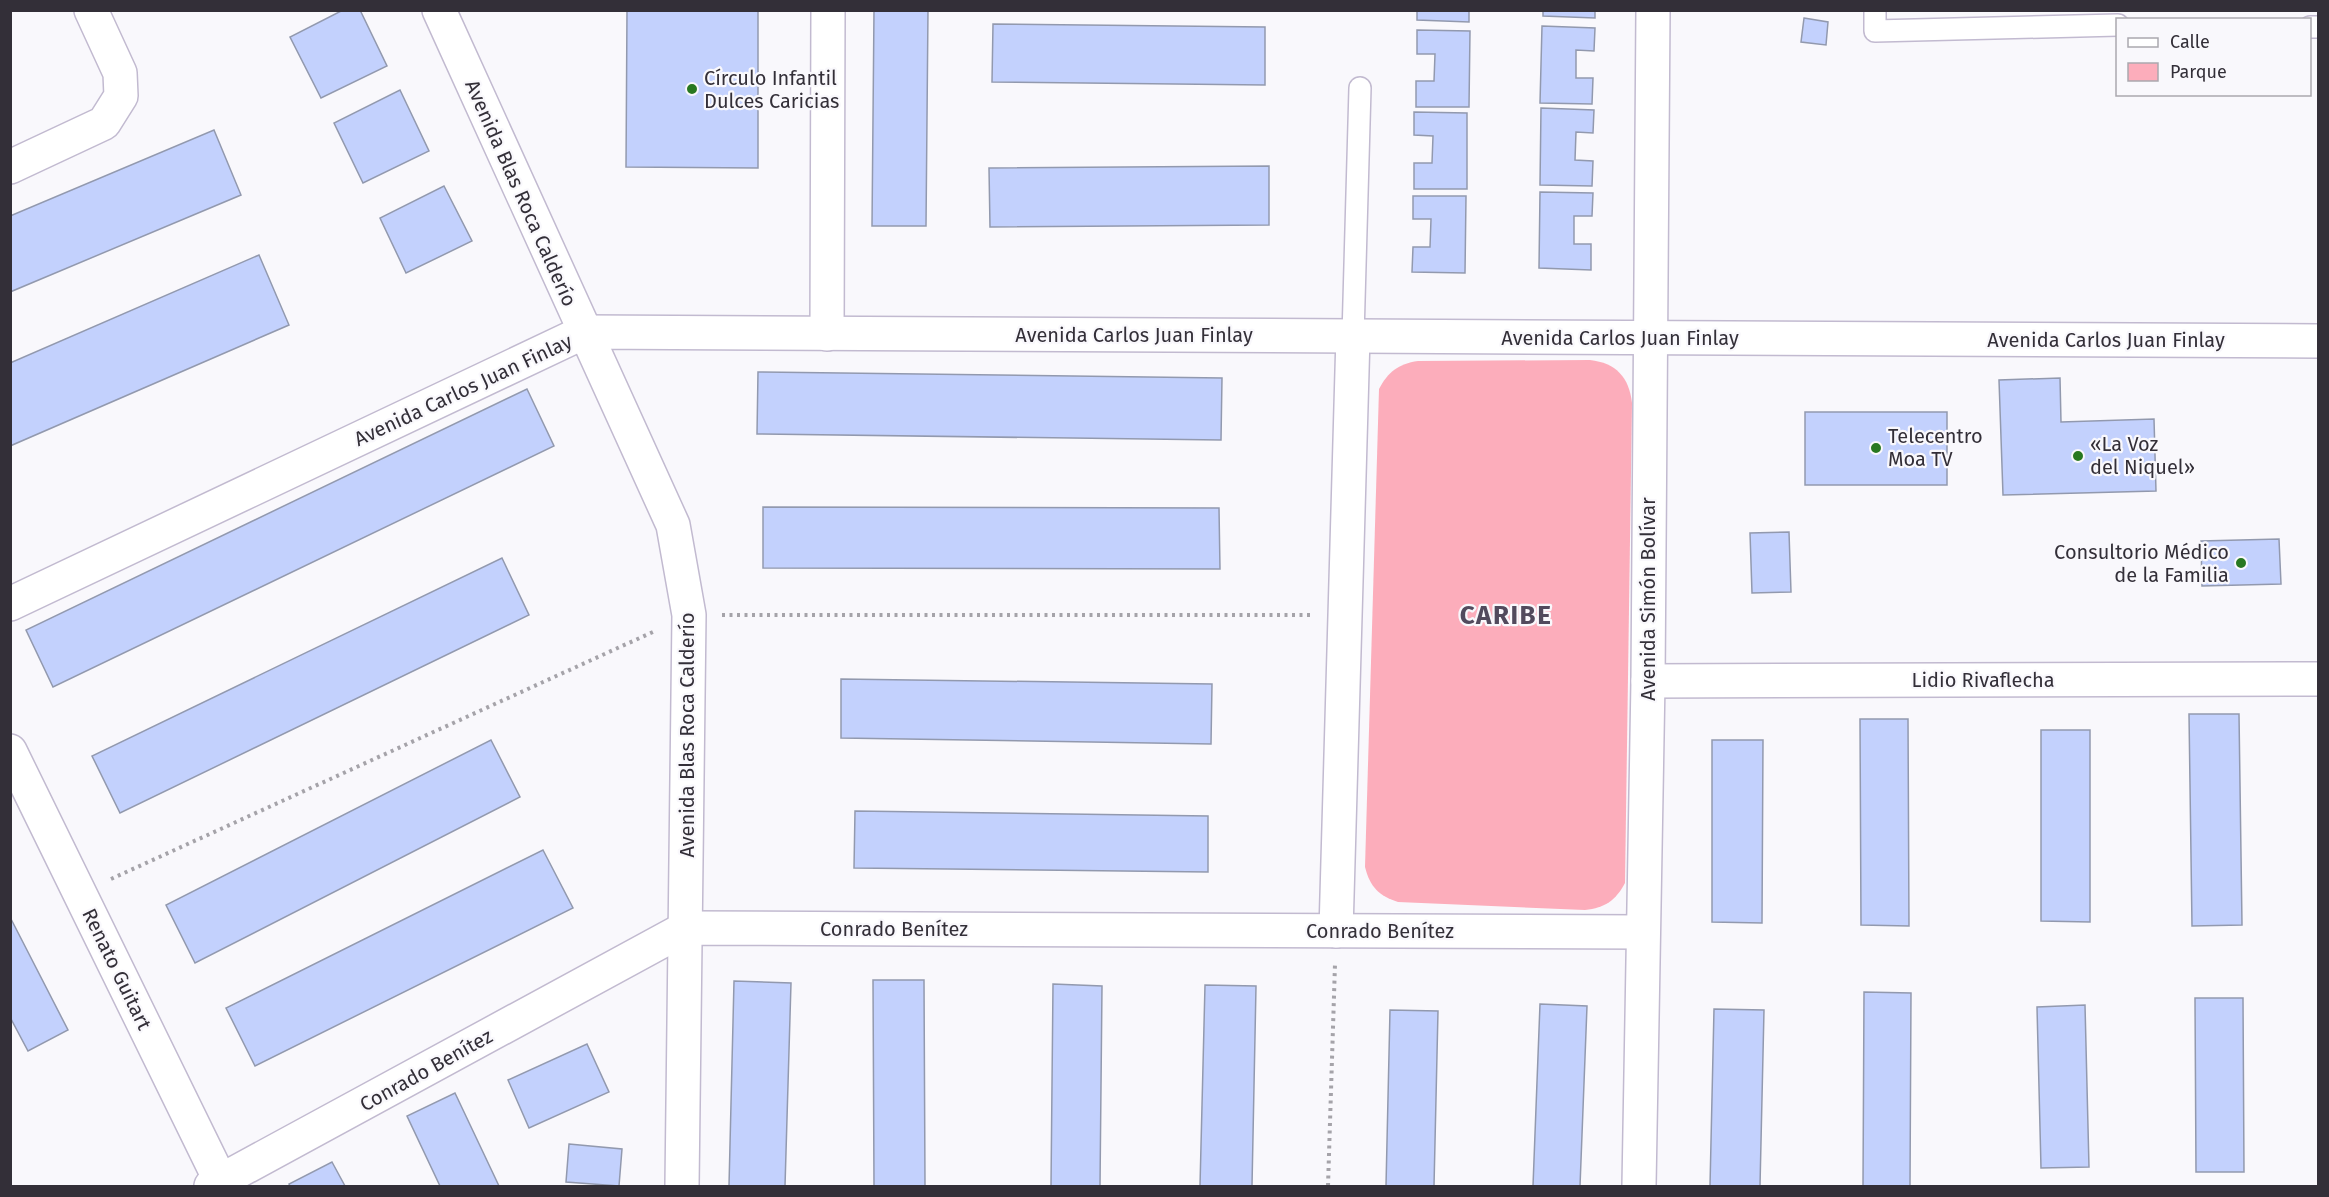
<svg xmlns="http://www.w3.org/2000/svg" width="2329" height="1197" font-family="'Fira Sans',sans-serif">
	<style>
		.green { fill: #fcadbb }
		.building { fill: #c3d1fd; stroke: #9299ae; stroke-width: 1.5 }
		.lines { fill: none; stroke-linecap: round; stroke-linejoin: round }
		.service-casing { stroke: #c2bad0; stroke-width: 24 }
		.minor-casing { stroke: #c2bad0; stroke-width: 36 }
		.tertiary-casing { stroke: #c2bad0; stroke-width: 36 }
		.path { stroke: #a5a3a9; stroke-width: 4; stroke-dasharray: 3 4.5; stroke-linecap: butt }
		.service { stroke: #fff; stroke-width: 21 }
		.minor { stroke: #fff; stroke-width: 33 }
		.tertiary { stroke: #fff; stroke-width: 33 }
		.poi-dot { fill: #287821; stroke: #f9f8fc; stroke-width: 2 }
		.labels { text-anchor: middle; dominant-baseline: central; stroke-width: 4.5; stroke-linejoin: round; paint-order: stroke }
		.poi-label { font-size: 20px; fill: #332f38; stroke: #f9f8fc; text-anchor: start }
		.street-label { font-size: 20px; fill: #332f38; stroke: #f9f8fc }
		.district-label { font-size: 26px; font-weight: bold; letter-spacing: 1.5px; fill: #524a5d; stroke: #f9f8fc }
	</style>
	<rect width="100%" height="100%" fill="#f9f8fc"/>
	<!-- green -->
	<path class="green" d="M1590 360C1616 363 1629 377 1632 403L1625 883C1616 900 1605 908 1585 910L1398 902C1379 896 1370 887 1365 867L1379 389C1388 372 1398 364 1418 361Z"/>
	<!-- building -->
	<g class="building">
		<polygon points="343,10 360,10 387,66 321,98 290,37"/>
		<polygon points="627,10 758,10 758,168 626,167"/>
		<polygon points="874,10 928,10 926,226 872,226"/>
		<polygon points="1417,10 1469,10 1469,22 1417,20"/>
		<polygon points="1543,10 1595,10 1595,18 1543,16"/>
		<polygon points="1804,18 1828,22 1826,45 1801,42"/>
		<polygon points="993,24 1265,27 1265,85 992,82"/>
		<polygon points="1542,26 1595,28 1594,51 1576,50 1576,78 1593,78 1592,104 1540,103"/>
		<polygon points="1417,30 1470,31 1469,107 1416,107 1416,81 1434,81 1435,54 1417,54"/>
		<polygon points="400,90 429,151 363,183 334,123"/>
		<polygon points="1541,108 1594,110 1593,133 1576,132 1575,160 1593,161 1592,186 1540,185"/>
		<polygon points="1414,112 1467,113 1467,189 1414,189 1414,163 1432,163 1433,136 1414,135"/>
		<polygon points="214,130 241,195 10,292 10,216"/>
		<polygon points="1269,166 1269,225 990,227 989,168"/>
		<polygon points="444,186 472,241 406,273 380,218"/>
		<polygon points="1540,192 1593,193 1592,216 1574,216 1574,244 1591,244 1591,270 1539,268"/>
		<polygon points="1413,196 1466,196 1465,273 1412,272 1413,247 1430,247 1431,219 1413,219"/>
		<polygon points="259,255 289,325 10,446 10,363"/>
		<polygon points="758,372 1222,378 1221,440 757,434"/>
		<polygon points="2060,378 2061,422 2154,419 2156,491 2003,495 1999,380"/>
		<polygon points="527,389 554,446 53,687 26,630"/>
		<rect x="1805" y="412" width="142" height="73"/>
		<polygon points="763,507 1219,508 1220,569 763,568"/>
		<polygon points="1789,532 1791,592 1752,593 1750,533"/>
		<polygon points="2279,539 2281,584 2202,586 2201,541"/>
		<polygon points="502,558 529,615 120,813 92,756"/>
		<polygon points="841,679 1212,684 1211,744 841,738"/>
		<polygon points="2189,714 2239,714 2242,925 2192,926"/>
		<polygon points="1860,719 1908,719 1909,926 1861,925"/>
		<polygon points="2041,730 2090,730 2090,922 2041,921"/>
		<polygon points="491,740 520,797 195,963 166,905"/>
		<polygon points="1712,740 1763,740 1762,923 1712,922"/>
		<polygon points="855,811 1208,816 1208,872 854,868"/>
		<polygon points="543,850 573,908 255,1066 226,1008"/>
		<polygon points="10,917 68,1030 28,1051 10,1017"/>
		<polygon points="873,980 924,980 925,1186 874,1186"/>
		<polygon points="734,981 791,983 785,1186 729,1186"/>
		<polygon points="1053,984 1102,986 1100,1186 1051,1186"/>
		<polygon points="1205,985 1256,986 1252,1186 1200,1186"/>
		<polygon points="1864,992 1911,993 1910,1186 1863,1186"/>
		<polygon points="2195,998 2243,998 2244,1172 2196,1172"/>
		<polygon points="1540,1004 1587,1006 1580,1186 1533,1186"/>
		<polygon points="2085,1005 2089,1167 2041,1168 2037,1007"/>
		<polygon points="1714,1009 1764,1010 1760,1186 1710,1186"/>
		<polygon points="1390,1010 1438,1011 1434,1186 1386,1186"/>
		<polygon points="587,1044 609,1092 529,1128 508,1080"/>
		<polygon points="455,1093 499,1186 440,1186 407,1116"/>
		<polygon points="569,1144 622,1149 619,1186 566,1182"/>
		<polygon points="332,1162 345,1186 290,1186 289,1184"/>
	</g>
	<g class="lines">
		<!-- service casing -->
		<g class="service-casing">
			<g id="service">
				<polyline points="1875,10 1875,31 2118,25"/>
				<polyline points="2310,27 2318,27"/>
				<polyline points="1353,336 1360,88"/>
			</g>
		</g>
		<!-- minor casing -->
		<g class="minor-casing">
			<g id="minor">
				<polyline points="439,10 673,525 689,615 682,1186"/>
				<polyline points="10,167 104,123 121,96 120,73 91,10"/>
				<polyline points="827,334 828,10"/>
				<polyline points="10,604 584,332 2318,341"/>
				<polyline points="1648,681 2318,679"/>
				<polyline points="10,751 223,1186"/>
				<polyline points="1336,931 1353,336"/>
				<polyline points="211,1186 686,928 1642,932"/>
			</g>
		</g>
		<!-- tertiary casing -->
		<g class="tertiary-casing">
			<polyline id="tertiary" points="1639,1186 1648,681 1653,10"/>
		</g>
		<!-- path -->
		<g class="path">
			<polyline points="722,615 1312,615"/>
			<polyline points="111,879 655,631"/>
			<polyline points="1328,1186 1335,964"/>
		</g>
		<!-- service -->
		<use href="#service" class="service"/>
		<!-- minor -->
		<use href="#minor" class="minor"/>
		<!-- tertiary -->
		<use href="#tertiary" class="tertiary"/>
	</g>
	<!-- markers -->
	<g class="poi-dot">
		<circle cx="692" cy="89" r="6"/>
		<circle cx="1876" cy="448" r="6"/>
		<circle cx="2078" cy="456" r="6"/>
		<circle cx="2241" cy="563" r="6"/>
	</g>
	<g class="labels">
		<!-- poi labels -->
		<g class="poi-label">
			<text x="704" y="78">Círculo Infantil<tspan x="704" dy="23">Dulces Caricias</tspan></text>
			<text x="1888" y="436">Telecentro<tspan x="1888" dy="23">Moa TV</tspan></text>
			<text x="2090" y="444">«La Voz<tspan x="2090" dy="23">del Niquel»</tspan></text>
			<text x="2229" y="552" text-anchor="end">Consultorio Médico<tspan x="2229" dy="23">de la Familia</tspan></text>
		</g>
		<!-- street labels -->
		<g class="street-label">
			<text transform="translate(521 193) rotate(66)">Avenida Blas Roca Calderío</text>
			<text x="1134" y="335">Avenida Carlos Juan Finlay</text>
			<text x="1620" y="338">Avenida Carlos Juan Finlay</text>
			<text x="2106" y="340">Avenida Carlos Juan Finlay</text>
			<text transform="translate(463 390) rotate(-25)">Avenida Carlos Juan Finlay</text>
			<text transform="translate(1648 599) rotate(-90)">Avenida Simón Bolívar</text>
			<text x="1983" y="680">Lidio Rivaflecha</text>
			<text transform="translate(687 735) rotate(-90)">Avenida Blas Roca Calderío</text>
			<text x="894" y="929">Conrado Benítez</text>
			<text x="1380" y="931">Conrado Benítez</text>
			<text transform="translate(117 969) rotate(64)">Renato Guitart</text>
			<text transform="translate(426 1070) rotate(-29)">Conrado Benítez</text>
		</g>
		<!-- district labels -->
		<g class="district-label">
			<text x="1506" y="615">CARIBE</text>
		</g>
	</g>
	<!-- border -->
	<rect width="2329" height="1197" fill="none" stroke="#332f38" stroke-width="24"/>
	<!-- legend -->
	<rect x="2116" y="18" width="195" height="78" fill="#f9f8fc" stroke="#aaa8ae" stroke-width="1.5"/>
	<rect x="2128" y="38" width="30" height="9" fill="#ffffff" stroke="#aaa8ae" stroke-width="1.5"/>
	<text x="2170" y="48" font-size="18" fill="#332f38">Calle</text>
	<rect x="2128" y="63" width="30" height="18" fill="#fcadbb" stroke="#aaa8ae" stroke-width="1.5"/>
	<text x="2170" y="78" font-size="18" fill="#332f38">Parque</text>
</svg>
